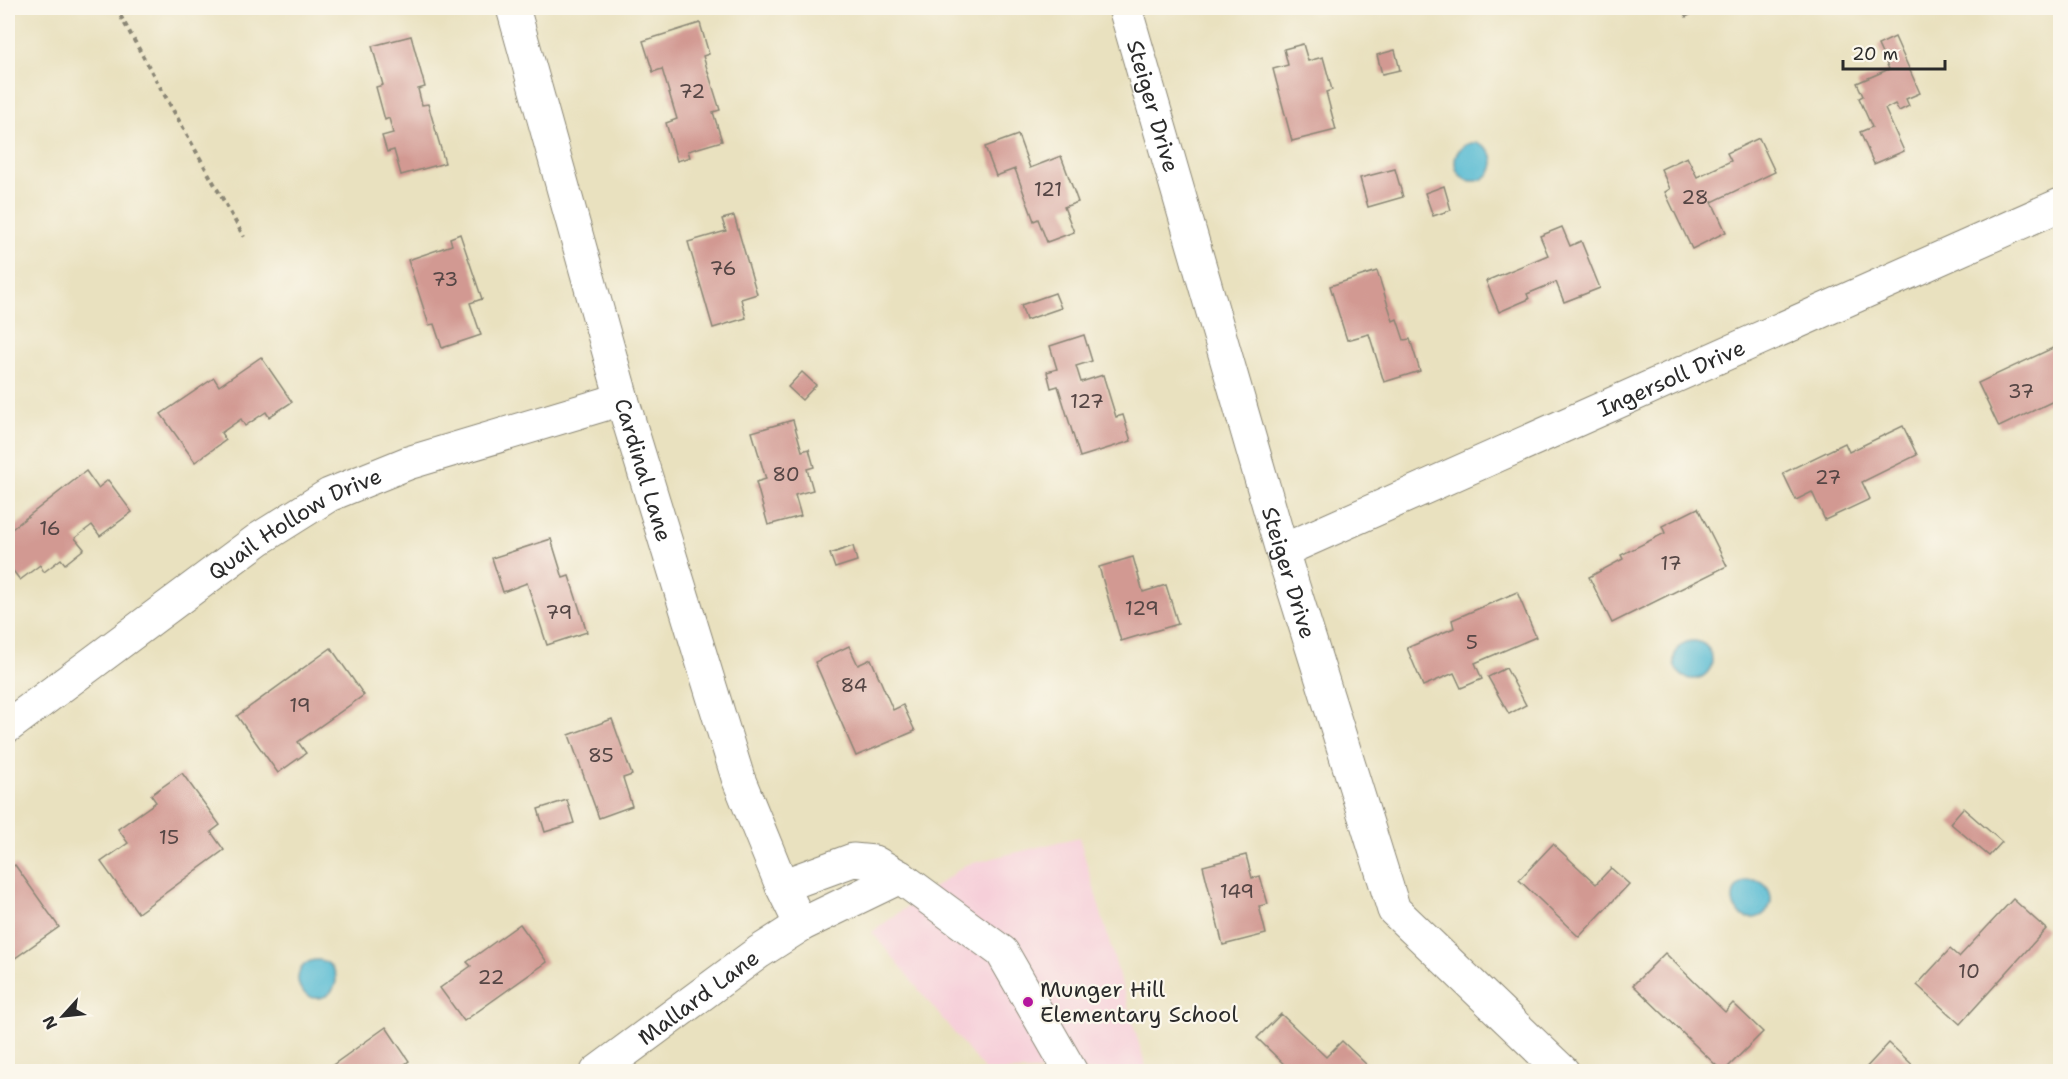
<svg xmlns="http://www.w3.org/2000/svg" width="2068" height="1079" font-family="'Shantell Sans',sans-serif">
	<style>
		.built { fill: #f6cfd9 }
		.water { fill: #53b9d1; stroke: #3f727e; stroke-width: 1.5 }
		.building { fill: #d29992 }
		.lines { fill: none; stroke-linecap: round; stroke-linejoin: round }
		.minor-casing { stroke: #8a8675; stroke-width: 35 }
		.path { stroke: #8a8675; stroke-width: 4; stroke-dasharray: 4.5 4.5; stroke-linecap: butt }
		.minor { stroke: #fff; stroke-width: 33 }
		.poi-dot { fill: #b5179e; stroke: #fbf7ec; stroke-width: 2 }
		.labels { text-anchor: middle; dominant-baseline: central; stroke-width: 4.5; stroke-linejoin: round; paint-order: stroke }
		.number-label { font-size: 20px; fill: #554645 }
		.street-label { font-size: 22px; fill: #2b2b2b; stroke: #fbf7ec }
		.poi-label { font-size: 22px; fill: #2b2b2b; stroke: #fbf7ec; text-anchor: start }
	</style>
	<rect width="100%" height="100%" fill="#fbf7ec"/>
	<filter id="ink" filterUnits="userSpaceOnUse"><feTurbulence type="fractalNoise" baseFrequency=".0167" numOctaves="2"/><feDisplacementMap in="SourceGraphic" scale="12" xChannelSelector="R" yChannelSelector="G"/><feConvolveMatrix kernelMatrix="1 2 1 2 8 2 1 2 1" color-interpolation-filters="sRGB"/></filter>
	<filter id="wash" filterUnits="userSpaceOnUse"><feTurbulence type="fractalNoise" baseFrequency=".008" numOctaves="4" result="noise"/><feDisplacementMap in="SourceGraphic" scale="24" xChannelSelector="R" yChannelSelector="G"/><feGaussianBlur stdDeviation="1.35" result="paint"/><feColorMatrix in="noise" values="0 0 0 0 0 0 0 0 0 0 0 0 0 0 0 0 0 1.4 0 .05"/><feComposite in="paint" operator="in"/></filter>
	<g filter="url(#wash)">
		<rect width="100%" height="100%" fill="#e9e1bf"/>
		<!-- built -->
		<polygon class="built" points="1079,837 1147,1071 985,1071 872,932 965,865"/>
		<!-- water -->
		<g class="water">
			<circle cx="1474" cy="162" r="19"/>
			<circle cx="1693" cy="660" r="19"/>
			<circle cx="1752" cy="899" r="19"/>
			<circle cx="317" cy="979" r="19"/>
		</g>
		<g id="blocks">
			<!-- building -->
			<g class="building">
				<polygon points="1681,8 1703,8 1686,17"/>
				<polygon points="700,23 709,54 703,56 720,110 713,112 722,141 688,151 690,157 677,161 666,123 677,119 662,69 653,72 643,41"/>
				<polygon points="411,36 425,87 418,89 422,105 428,104 445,163 401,175 394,150 387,152 382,136 393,133 389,118 385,120 376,87 383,85 372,46"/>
				<polygon points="1895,37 1920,93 1906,99 1909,106 1899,111 1895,104 1885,109 1904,151 1874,164 1860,132 1872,127 1859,98 1863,96 1857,83 1889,69 1878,45"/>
				<polygon points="1303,44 1308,61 1323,57 1332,90 1326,92 1336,130 1292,141 1273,69 1288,65 1284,49"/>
				<polygon points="1395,50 1400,70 1382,74 1377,55"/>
				<polygon points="1018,135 1030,168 1061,156 1078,202 1064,207 1074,232 1047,242 1038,219 1034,221 1015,169 996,176 985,147"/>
				<polygon points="1759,138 1775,172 1712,202 1726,232 1692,249 1665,192 1670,189 1661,169 1687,157 1697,177 1731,161 1727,153"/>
				<polygon points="1395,169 1403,197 1368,207 1360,178"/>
				<polygon points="1444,186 1451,210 1433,216 1425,193"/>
				<polygon points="734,216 757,294 741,299 746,318 713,328 688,242 726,231 722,219"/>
				<polygon points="1562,227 1570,246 1581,241 1600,288 1564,302 1556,282 1527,294 1529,299 1499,312 1486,281 1548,255 1540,236"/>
				<polygon points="460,234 482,299 470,303 481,335 442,348 434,324 429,325 408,260 452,245 450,238"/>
				<polygon points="1377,271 1393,321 1397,319 1404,340 1410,339 1420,371 1384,382 1369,334 1347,340 1330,286"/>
				<polygon points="1055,293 1061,308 1026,320 1021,305"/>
				<polygon points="1084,335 1092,361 1076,366 1081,382 1103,375 1116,417 1123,415 1131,441 1080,457 1058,386 1051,388 1047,372 1057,369 1050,346"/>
				<polygon points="2055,347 2059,355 2060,354 2060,398 1999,427 1978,383"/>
				<polygon points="261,357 292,402 269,417 266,412 245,426 241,419 221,433 226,440 195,462 161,414 214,378 219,386"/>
				<polygon points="802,372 816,385 802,400 788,387"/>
				<polygon points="793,420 802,451 809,449 814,467 807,469 813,490 795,495 801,516 768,525 756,482 766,479 752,432"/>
				<polygon points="1903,426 1917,455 1862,482 1870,499 1825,520 1812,492 1796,500 1783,473 1845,443 1849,452"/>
				<polygon points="86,471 98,488 108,480 132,512 100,536 92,525 75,538 84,549 65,564 61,559 44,572 40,565 20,580 8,564 8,532"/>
				<polygon points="1698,508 1727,566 1612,623 1589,577 1623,559 1621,555 1665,533 1662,526"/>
				<polygon points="551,539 563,578 569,576 587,632 547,645 527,583 503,592 492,558"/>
				<polygon points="853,546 857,561 835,568 830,554"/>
				<polygon points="1133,557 1143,592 1166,585 1178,624 1121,641 1099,567"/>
				<polygon points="1517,592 1536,637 1475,663 1482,679 1461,688 1454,673 1423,686 1407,648 1454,628 1452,620"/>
				<polygon points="849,646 858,665 871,659 893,710 903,705 915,731 856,756 815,662"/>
				<polygon points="331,648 364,695 298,742 306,753 278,773 237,716"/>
				<polygon points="1506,668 1526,705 1509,714 1488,677"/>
				<polygon points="612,719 632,775 623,778 632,806 599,818 569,735"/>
				<polygon points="182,773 220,825 211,832 224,850 138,913 101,862 128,843 118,829 156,802 151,795"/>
				<polygon points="567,800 574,823 545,832 538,809"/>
				<polygon points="1963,808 2002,842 1989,856 1950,823"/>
				<polygon points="1553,844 1596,884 1611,868 1629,884 1579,937 1519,880"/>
				<polygon points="1246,855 1252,878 1260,876 1268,904 1259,906 1266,934 1223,945 1203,866"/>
				<polygon points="15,865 59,927 8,963 8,870"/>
				<polygon points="2013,899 2046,929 1960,1024 1917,985 1950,949 1959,957"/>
				<polygon points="520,924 547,962 464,1021 440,988 471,966 467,962"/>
				<polygon points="1665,953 1725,1012 1733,1003 1763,1032 1723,1072 1633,985"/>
				<polygon points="1281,1014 1326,1057 1342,1041 1368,1066 1363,1072 1292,1072 1257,1038"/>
				<polygon points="386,1027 409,1061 394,1072 323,1072"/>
				<polygon points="1889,1043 1918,1070 1862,1072"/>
			</g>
		</g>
	</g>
	<g filter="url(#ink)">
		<use href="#blocks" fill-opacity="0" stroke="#8a8675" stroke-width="1.5"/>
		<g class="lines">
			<!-- minor casing -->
			<g class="minor-casing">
				<g id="minor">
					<path id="s1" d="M513 8 622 399 738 778 782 886 801 925"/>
					<path id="s2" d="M1125 8 1282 551 1394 910 1563 1072"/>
					<path id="s3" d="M1282 551 2060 205"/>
					<path id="s4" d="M8 726 259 539 329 495 408 463 622 399"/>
					<polyline points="782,886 853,860 874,862 900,877 1002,952 1071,1072"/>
					<path id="s5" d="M597 1072 759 952 801 925 900 877"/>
				</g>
			</g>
			<!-- path -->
			<polyline class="path" points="116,8 244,237"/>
			<!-- minor -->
			<use href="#minor" class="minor"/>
		</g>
	</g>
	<!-- markers -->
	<circle class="poi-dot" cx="1028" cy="1002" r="6"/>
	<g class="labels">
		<!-- number labels -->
		<g class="number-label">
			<text x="692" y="91">72</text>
			<text x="1048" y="189">121</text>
			<text x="1695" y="197">28</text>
			<text x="723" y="268">76</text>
			<text x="445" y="279">73</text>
			<text x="2021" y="391">37</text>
			<text x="1087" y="401">127</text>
			<text x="786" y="474">80</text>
			<text x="1828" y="477">27</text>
			<text x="50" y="528">16</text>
			<text x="1671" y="563">17</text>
			<text x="1142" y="608">129</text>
			<text x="559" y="612">79</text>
			<text x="1472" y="642">5</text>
			<text x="854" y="685">84</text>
			<text x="300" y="705">19</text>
			<text x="601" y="755">85</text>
			<text x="169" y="837">15</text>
			<text x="1237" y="891">149</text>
			<text x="1969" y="971">10</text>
			<text x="491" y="977">22</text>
		</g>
		<!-- street labels -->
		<g class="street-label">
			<text stroke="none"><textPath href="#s2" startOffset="102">Steiger Drive</textPath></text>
			<text stroke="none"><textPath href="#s3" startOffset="426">Ingersoll Drive</textPath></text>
			<text stroke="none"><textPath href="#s1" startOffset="480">Cardinal Lane</textPath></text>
			<text stroke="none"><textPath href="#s4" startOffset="352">Quail Hollow Drive</textPath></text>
			<text stroke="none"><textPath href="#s2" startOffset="588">Steiger Drive</textPath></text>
			<text stroke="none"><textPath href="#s5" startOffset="126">Mallard Lane</textPath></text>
		</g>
		<!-- poi labels -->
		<g class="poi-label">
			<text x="1040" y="989">Munger Hill<tspan x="1040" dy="25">Elementary School</tspan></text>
		</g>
	</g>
	<!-- margin -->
	<rect width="2068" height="1079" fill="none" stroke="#fbf7ec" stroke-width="30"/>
	<!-- north arrow -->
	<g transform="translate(63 1016) rotate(243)" stroke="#fbf7ec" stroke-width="4.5" paint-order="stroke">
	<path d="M0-4.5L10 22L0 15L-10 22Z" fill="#2b2b2b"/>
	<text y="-9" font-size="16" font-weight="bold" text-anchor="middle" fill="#2b2b2b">N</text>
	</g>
	<!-- scale -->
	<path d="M1843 60v9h102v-9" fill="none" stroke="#2b2b2b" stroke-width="3"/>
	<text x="1852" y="60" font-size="18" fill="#2b2b2b" stroke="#fbf7ec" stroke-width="4.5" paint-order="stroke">20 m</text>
</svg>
